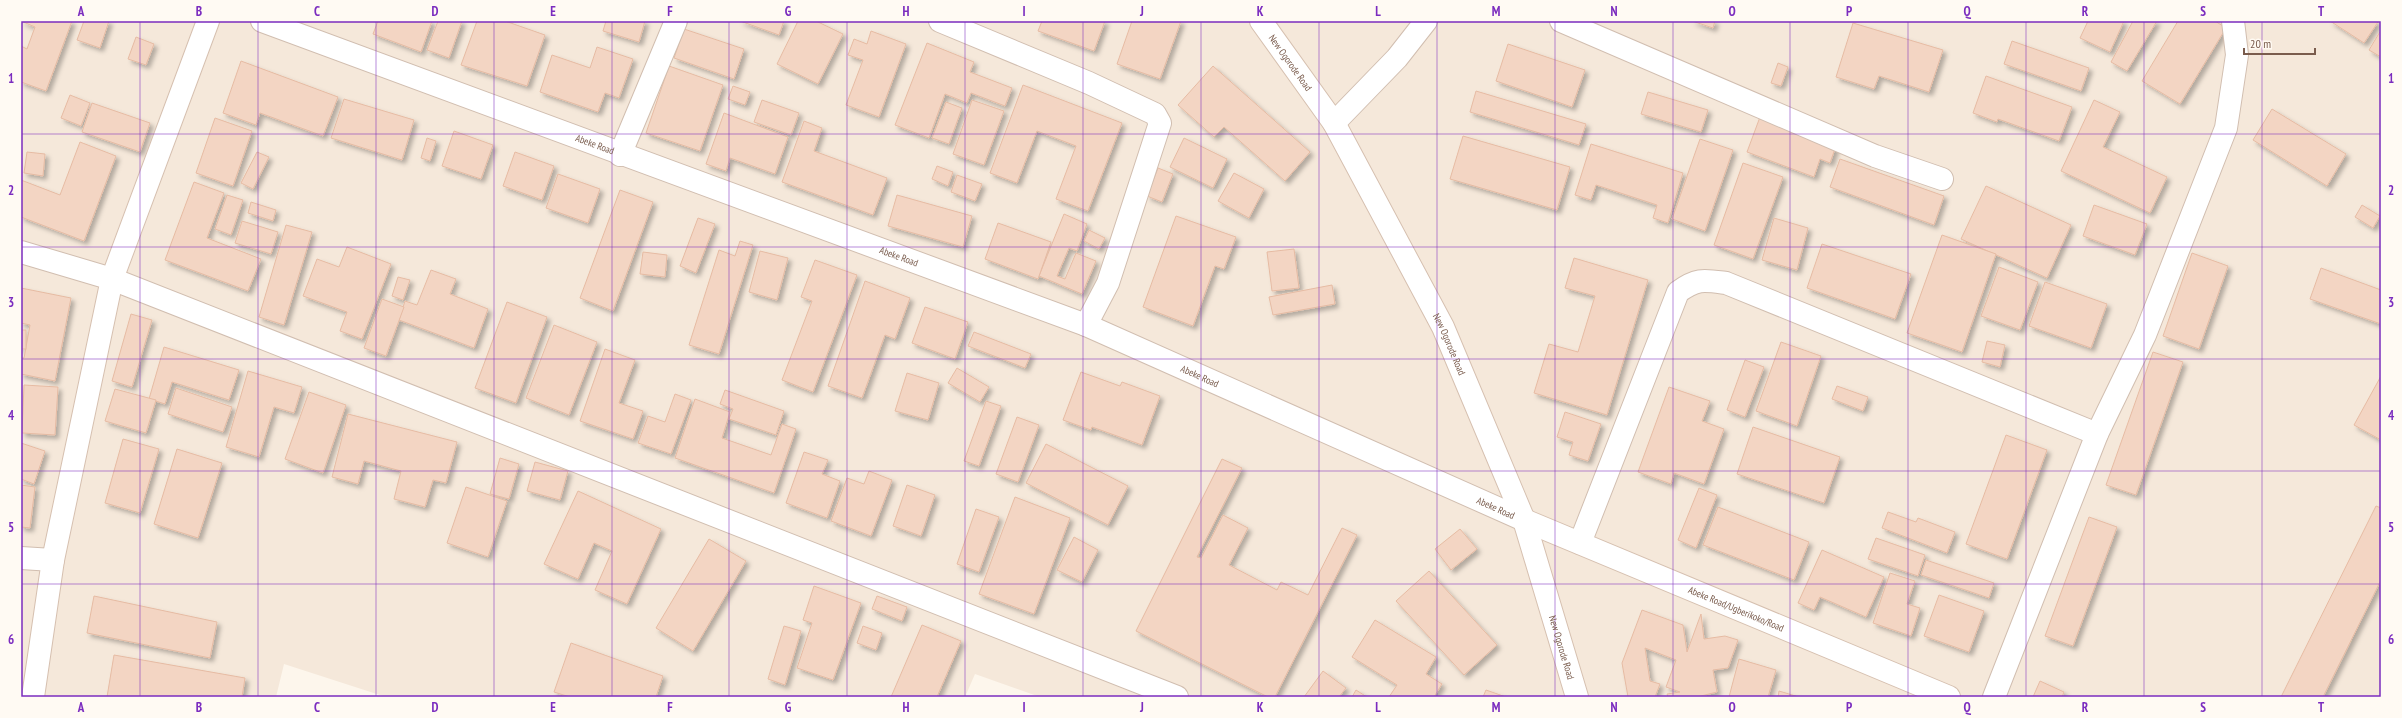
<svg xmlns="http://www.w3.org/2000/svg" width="2402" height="718" font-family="'PT Sans Narrow',sans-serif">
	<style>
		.residential { fill: #f5e8da }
		.building { fill: #f3d5c3; stroke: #e6bba3; filter: url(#shadow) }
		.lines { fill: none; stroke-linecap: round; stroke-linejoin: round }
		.street-casing { stroke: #d1beb0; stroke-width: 24 }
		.secondary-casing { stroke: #d6c0b0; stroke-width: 24 }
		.street { stroke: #fff; stroke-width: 22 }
		.secondary { stroke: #fff; stroke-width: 22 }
		.grid { fill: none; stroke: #7b2cbf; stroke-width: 1; stroke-opacity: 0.55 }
		.labels { text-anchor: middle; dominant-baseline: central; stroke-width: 3; stroke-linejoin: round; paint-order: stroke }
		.street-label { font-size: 10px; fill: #7a5c4d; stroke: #fffaf3 }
		.neatline { fill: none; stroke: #7b2cbf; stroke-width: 1.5 }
		.grid-label { font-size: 13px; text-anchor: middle; font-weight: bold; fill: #7b2cbf }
	</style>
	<defs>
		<filter id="shadow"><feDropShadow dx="3.5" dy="3.5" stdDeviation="2" flood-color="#0004"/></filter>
	</defs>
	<rect width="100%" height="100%" fill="#fdf6ec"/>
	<!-- residential -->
	<polygon class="residential" points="21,21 2381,21 2381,697 1040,697 975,674 965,697 386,697 284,664 276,697 21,697"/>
	<!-- building -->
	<g class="building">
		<polygon points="21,21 72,21 46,91 21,82 21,46 27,49 35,27"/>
		<polygon points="84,21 109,21 100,48 77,40"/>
		<polygon points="378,21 432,21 421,52 373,34"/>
		<polygon points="438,21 462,21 449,58 427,50"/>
		<polygon points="477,21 505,21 545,35 527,86 461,65"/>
		<polygon points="606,21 645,21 639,42 603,31"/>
		<polygon points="740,21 784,21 779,35"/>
		<polygon points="798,21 816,21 843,34 818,84 777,64"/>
		<polygon points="1042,21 1105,21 1094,51 1038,31"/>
		<polygon points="1132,21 1181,21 1160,79 1117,64"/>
		<polygon points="1692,21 1715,21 1713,28"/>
		<polygon points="2088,21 2124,21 2110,52 2080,38"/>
		<polygon points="2133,21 2157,21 2127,71 2111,62"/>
		<polygon points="2178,21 2215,21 2226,28 2180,104 2142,81"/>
		<polygon points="2330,21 2376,21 2378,22 2364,43"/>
		<polygon points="1853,23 1943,50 1929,92 1879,76 1874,89 1836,77"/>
		<polygon points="684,29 744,49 734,79 674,58"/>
		<polygon points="2381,30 2381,57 2369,50"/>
		<polygon points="871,31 906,44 879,117 846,105 863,60 848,55 854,39 867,44"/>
		<polygon points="136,37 154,44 146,65 128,59"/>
		<polygon points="2012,41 2089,68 2081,91 2004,64"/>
		<polygon points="927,43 974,62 970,72 1012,88 1005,106 971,93 967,103 945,94 929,138 895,125"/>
		<polygon points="1508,44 1585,70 1572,107 1496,81"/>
		<polygon points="597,47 633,59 619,98 605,93 598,112 540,92 552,55 590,68"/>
		<polygon points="241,61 338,97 323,136 260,113 256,125 223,113"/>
		<polygon points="1778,63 1788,67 1781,86 1771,83"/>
		<polygon points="669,66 723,85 700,151 646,133"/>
		<polygon points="1213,66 1310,152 1285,181 1224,127 1214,137 1178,105"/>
		<polygon points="1986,76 2072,107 2059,141 1998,119 1997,122 1973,113"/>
		<polygon points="1023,85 1122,123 1088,211 1056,199 1076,146 1037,131 1017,183 990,173"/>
		<polygon points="733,86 750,92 745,105 728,99"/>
		<polygon points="1476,91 1586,124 1579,145 1470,112"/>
		<polygon points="1648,92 1708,110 1701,132 1641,114"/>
		<polygon points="70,95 90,103 81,126 61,118"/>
		<polygon points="344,99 414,120 402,160 331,138"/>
		<polygon points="762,100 799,113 791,135 754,122"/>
		<polygon points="972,100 1004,111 984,165 953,154"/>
		<polygon points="2094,100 2120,112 2103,147 2167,177 2150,213 2061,171"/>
		<polygon points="946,102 962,108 949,144 932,138"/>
		<polygon points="92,103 150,123 140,152 82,132"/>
		<polygon points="2272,109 2346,154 2327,186 2253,140"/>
		<polygon points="724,113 788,137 775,174 730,158 726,171 706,164"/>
		<polygon points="1760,117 1836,146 1830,163 1820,159 1814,177 1747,152"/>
		<polygon points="215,118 252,131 233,186 196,173"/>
		<polygon points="804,121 822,128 814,151 887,178 873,215 782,182"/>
		<polygon points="454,131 493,145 481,179 442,166"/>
		<polygon points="1463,136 1570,167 1557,210 1450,179"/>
		<polygon points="427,138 436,141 430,161 421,158"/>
		<polygon points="1184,138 1227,159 1213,188 1170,167"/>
		<polygon points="1700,139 1733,150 1705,231 1672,219"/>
		<polygon points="80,142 116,156 84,241 21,217 21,180 60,195"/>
		<polygon points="1591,144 1683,173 1668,223 1653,218 1657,205 1596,185 1591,200 1575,195"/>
		<polygon points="27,152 45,154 43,176 24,173"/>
		<polygon points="257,152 269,157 253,189 241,183"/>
		<polygon points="515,152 554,166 542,200 503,186"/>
		<polygon points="1840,159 1944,196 1934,225 1830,187"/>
		<polygon points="1743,163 1783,177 1753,259 1714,245"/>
		<polygon points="937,166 953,172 948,186 932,179"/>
		<polygon points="1158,168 1173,174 1162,202 1147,196"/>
		<polygon points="1234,173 1264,189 1249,218 1218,201"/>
		<polygon points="558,174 600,189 588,223 546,208"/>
		<polygon points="957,175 982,184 975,201 951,192"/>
		<polygon points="194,182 224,193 207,238 261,259 248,291 165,260"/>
		<polygon points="1986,186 2071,225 2047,278 1961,239"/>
		<polygon points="620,190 653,202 613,311 580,298"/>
		<polygon points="227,195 243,200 231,235 215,229"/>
		<polygon points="897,195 972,216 963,247 888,226"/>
		<polygon points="251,202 276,210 273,221 248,213"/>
		<polygon points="2094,205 2147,224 2135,255 2083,236"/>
		<polygon points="2362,205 2380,216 2373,228 2355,217"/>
		<polygon points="1064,214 1087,224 1077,251 1069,248 1057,276 1065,279 1076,253 1096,261 1082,294 1039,276"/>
		<polygon points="1176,216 1236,237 1224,269 1215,266 1193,326 1143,307"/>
		<polygon points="698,218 715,224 696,273 680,266"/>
		<polygon points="1774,218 1808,228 1797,270 1762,260"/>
		<polygon points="242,221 278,232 271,254 235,243"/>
		<polygon points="998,223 1051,242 1038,279 985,259"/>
		<polygon points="286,225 312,232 284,325 259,317"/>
		<polygon points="1089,230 1105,238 1099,249 1084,241"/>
		<polygon points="1942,235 1996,254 1962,352 1907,333"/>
		<polygon points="740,241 753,245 719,354 689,345 719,250 735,256"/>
		<polygon points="1822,244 1911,274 1895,319 1807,288"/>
		<polygon points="347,247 391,264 362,339 340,331 347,312 303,296 317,259 339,267"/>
		<polygon points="1294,249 1299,288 1272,291 1267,252"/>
		<polygon points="760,251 788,258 777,300 749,292"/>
		<polygon points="643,252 667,255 665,277 640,274"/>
		<polygon points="2192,253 2228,266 2199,349 2163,336"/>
		<polygon points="1574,258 1648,280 1607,415 1534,393 1549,344 1578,352 1595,296 1565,288"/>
		<polygon points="815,260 857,275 813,392 782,380 812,301 801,297"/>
		<polygon points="1999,267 2038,282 2020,330 1981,316"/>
		<polygon points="2321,268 2381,290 2381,324 2310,299"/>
		<polygon points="431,270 456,279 450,294 488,309 474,348 399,320 405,301 417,305"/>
		<polygon points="398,277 410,280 403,300 392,296"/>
		<polygon points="865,281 910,298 895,339 885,335 862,398 828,386"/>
		<polygon points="2045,282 2107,304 2091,348 2029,326"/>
		<polygon points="1332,285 1335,304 1273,315 1269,297"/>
		<polygon points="21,288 71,298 55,381 21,374 21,358 24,358 30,325 21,323"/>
		<polygon points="382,299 404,307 386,356 364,348"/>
		<polygon points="507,302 547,317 516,403 475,388"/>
		<polygon points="925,307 968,322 955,359 912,343"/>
		<polygon points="131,314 152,320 132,387 112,381"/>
		<polygon points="554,325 597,342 569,415 526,398"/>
		<rect x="21" y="330" width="5" height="19"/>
		<polygon points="974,332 1031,354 1025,368 968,346"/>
		<polygon points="1987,341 2005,345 2000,367 1982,362"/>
		<polygon points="1781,342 1821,356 1797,426 1756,411"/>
		<polygon points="164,347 239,370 229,400 172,382 165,404 149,399"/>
		<polygon points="605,349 635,360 619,403 643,411 633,439 580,421"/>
		<polygon points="2153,352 2183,362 2136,495 2106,485"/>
		<polygon points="1745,360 1764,367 1745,417 1727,410"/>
		<polygon points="957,368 989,387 980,402 948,383"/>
		<polygon points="248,371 302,387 294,413 274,407 259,457 226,447"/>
		<polygon points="1081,372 1120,386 1122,382 1160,396 1142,445 1092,427 1091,430 1063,420"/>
		<polygon points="907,373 939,383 928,420 895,411"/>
		<polygon points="2381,376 2381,440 2354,425"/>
		<polygon points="24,385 58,387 55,435 22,433"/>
		<polygon points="1837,386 1868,397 1863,411 1832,399"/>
		<polygon points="1669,387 1710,401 1702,421 1724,429 1704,484 1674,473 1671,484 1638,472"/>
		<polygon points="176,388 232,407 223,432 168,414"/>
		<polygon points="115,389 156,400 146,433 105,421"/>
		<polygon points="725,390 784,411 776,435 729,419 733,409 720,404"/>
		<polygon points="309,392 346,405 323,473 285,459"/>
		<polygon points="675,394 691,400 671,454 638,443 648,416 665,422"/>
		<polygon points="695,399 730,412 722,438 771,455 782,424 796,429 774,493 675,458"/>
		<polygon points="986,401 1001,406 979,466 964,461"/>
		<polygon points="1565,412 1601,424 1588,461 1569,455 1573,442 1557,437"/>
		<polygon points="348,414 457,442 446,483 433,480 425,507 394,499 401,471 364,461 358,484 332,477"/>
		<polygon points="1017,417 1039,425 1018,482 996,474"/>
		<polygon points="1753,427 1840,457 1824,503 1737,474"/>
		<polygon points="2006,435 2047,450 2007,559 1966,544"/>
		<polygon points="123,439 159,449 140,513 105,503"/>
		<polygon points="21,443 45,451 34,484 21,479"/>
		<polygon points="1046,444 1128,486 1108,525 1026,483"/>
		<polygon points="177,449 222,463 198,538 154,524"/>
		<polygon points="804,452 828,460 822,474 840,481 827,518 786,503"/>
		<polygon points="500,458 519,464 509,499 490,494"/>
		<polygon points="1222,459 1242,468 1197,557 1201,558 1223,515 1248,528 1229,565 1277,590 1281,582 1308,595 1342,528 1357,535 1275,697 1268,697 1136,631"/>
		<polygon points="535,462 568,471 560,500 527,491"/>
		<polygon points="869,471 892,480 871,536 831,521 847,478 864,484"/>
		<polygon points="21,485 35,487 30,528 21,527"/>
		<polygon points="907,485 935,495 921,536 893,526"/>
		<polygon points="466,487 507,501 488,557 447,543"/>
		<polygon points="1699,488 1717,495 1696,548 1678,540"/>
		<polygon points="578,491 661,529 627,604 595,590 612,551 594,543 578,579 544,564"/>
		<polygon points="1015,497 1070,518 1034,614 979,594"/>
		<polygon points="2376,506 2381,508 2381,580 2323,697 2281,697"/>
		<polygon points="1718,507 1809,542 1794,580 1703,545"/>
		<polygon points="976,509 999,517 979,572 957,564"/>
		<polygon points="1888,512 1916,522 1918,518 1955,532 1947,553 1882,528"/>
		<polygon points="2089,517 2117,527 2073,646 2045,636"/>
		<polygon points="1460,529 1477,549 1451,570 1435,549"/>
		<polygon points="1074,537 1098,550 1082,582 1057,570"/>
		<polygon points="1876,538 1925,555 1918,576 1868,559"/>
		<polygon points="709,539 746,561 693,651 656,628"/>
		<polygon points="1822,550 1884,577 1866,617 1820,597 1814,610 1798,603"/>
		<polygon points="1926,560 1994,583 1989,598 1921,575"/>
		<polygon points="1429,571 1497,645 1464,675 1396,601"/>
		<polygon points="1890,573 1915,581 1907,604 1920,608 1911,636 1873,623"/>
		<polygon points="814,586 861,603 833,680 797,668 812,623 803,620"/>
		<polygon points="1939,595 1984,611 1969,652 1924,636"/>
		<polygon points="94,596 217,622 210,658 87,633"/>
		<polygon points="877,596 907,607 902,621 872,609"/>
		<polygon points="1642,610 1683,625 1687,652 1701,614 1704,639 1725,636 1738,640 1728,668 1713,670 1717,692 1697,697 1668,697 1667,694 1680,692 1666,687 1676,660 1645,648 1650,681 1660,684 1655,697 1628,697 1622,663"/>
		<polygon points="1375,620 1436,657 1426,674 1442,684 1434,697 1389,697 1397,685 1352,657"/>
		<polygon points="922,625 961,641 937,697 891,697"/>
		<polygon points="784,626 801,631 785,685 768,679"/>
		<polygon points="863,626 882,633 876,650 857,643"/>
		<polygon points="571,643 663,676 656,697 570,697 554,692"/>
		<polygon points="114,655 245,678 242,697 107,697"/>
		<polygon points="1739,659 1776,670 1768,697 1729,697"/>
		<polygon points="1323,671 1346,688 1339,697 1304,697"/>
		<polygon points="2040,681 2064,692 2062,697 2033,697"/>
		<polygon points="1356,690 1367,697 1352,697"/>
		<polygon points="1486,690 1506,697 1483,697"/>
		<polygon points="1779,691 1799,697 1778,697"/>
	</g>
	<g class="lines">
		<!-- street casing -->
		<g class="street-casing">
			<g id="street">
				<path id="s1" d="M262 21 1086 325 1524 520"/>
				<polyline points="940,21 1089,83 1155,114 1160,123 1108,283 1086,325"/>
				<polyline points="1561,21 1875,156 1942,179"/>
				<polyline points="1334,123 1397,58 1426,21"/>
				<polyline points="620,155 676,21"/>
				<polyline points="21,252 112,279 1177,697"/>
				<path d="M1580 543 1678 292C1697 278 1704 280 1726 283L2097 434"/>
				<polyline points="21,558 53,560"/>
				<polyline points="1994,697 2097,434 2145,335 2226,128 2237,55 2233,21"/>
			</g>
		</g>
		<!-- secondary casing -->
		<g class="secondary-casing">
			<g id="secondary">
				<path id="s2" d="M1261 21 1334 123 1443 327 1524 520 1577 697"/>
				<path id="s3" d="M1524 520 1949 697"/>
				<polyline points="33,697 53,560 112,279 208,21"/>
			</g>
		</g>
		<!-- street -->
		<use href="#street" class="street"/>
		<!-- secondary -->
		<use href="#secondary" class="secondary"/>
	</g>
	<!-- grid -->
	<path class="grid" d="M140 21V697M258 21V697M376 21V697M494 21V697M612 21V697M729 21V697M847 21V697M965 21V697M1083 21V697M1201 21V697M1319 21V697M1437 21V697M1555 21V697M1673 21V697M1790 21V697M1908 21V697M2026 21V697M2144 21V697M2262 21V697M21 134H2381M21 247H2381M21 359H2381M21 471H2381M21 584H2381"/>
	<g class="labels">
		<!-- street labels -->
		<g class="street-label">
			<text stroke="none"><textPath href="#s2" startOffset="51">New Ogorode Road</textPath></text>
			<text stroke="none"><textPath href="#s1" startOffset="355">Abeke Road</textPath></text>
			<text stroke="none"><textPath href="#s1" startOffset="679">Abeke Road</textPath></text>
			<text stroke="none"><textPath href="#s2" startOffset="375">New Ogorode Road</textPath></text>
			<text stroke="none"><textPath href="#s1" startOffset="1003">Abeke Road</textPath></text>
			<text stroke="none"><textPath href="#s1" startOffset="1327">Abeke Road</textPath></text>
			<text stroke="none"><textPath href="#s3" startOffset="230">Abeke Road/Ugberikoko/Road</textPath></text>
			<text stroke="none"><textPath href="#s2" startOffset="699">New Ogorode Road</textPath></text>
		</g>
	</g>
	<!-- border -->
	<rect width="2402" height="718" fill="none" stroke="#fffaf3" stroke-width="44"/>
	<!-- scale -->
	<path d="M2244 48v6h71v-6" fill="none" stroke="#7a5c4d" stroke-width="2"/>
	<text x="2250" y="48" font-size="12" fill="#7a5c4d" stroke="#fffaf3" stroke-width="3" paint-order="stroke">20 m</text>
	<rect x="22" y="22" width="2358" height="674" class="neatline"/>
	<g class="grid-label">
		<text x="81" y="16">A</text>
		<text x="199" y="16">B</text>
		<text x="317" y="16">C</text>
		<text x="435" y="16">D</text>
		<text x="553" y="16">E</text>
		<text x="670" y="16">F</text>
		<text x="788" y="16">G</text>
		<text x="906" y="16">H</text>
		<text x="1024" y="16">I</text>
		<text x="1142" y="16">J</text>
		<text x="1260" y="16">K</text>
		<text x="1378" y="16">L</text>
		<text x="1496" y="16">M</text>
		<text x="1614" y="16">N</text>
		<text x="1732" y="16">O</text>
		<text x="1849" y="16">P</text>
		<text x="1967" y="16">Q</text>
		<text x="2085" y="16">R</text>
		<text x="2203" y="16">S</text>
		<text x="2321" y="16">T</text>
		<text x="11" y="83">1</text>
		<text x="2391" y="83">1</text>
		<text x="11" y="195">2</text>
		<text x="2391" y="195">2</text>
		<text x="11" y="307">3</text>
		<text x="2391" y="307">3</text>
		<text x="11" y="420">4</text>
		<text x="2391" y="420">4</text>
		<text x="11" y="532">5</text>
		<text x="2391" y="532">5</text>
		<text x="11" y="644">6</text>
		<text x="2391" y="644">6</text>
		<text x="81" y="712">A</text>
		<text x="199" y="712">B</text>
		<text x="317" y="712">C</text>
		<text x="435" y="712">D</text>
		<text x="553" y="712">E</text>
		<text x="670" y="712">F</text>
		<text x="788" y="712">G</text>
		<text x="906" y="712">H</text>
		<text x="1024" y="712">I</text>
		<text x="1142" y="712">J</text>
		<text x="1260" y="712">K</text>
		<text x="1378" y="712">L</text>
		<text x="1496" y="712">M</text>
		<text x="1614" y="712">N</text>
		<text x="1732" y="712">O</text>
		<text x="1849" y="712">P</text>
		<text x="1967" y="712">Q</text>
		<text x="2085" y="712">R</text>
		<text x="2203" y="712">S</text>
		<text x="2321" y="712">T</text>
	</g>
</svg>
